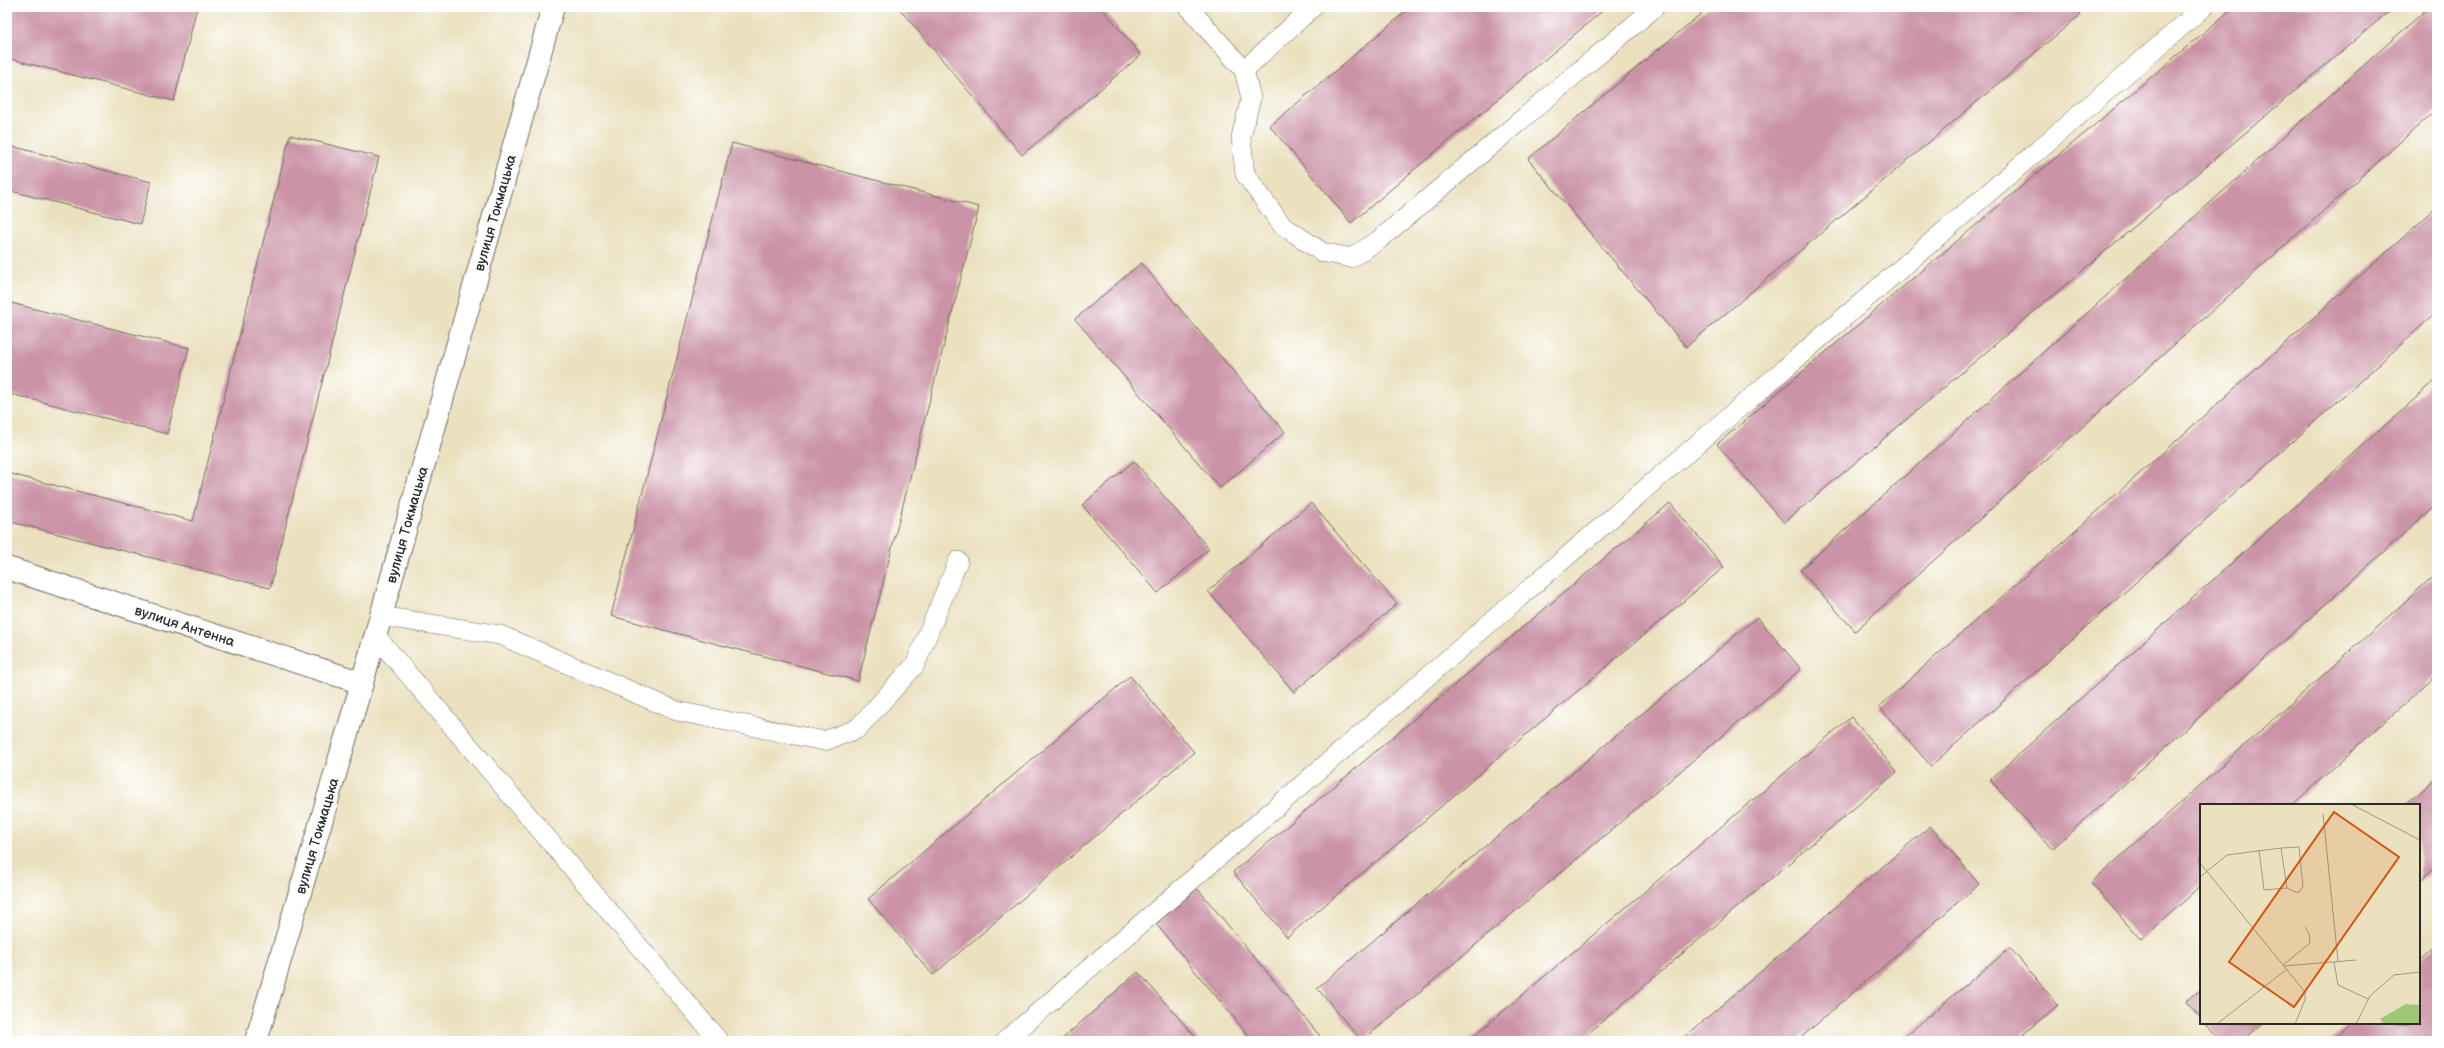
<svg xmlns="http://www.w3.org/2000/svg" width="2444" height="1048" font-family="'Balsamiq Sans',sans-serif">
	<style>
		.building { fill: #ca93a6 }
		.lines { fill: none; stroke-linecap: round; stroke-linejoin: round }
		.service-casing { stroke: #6e6b5f; stroke-width: 20 }
		.minor-casing { stroke: #6e6b5f; stroke-width: 24 }
		.service { stroke: #fff; stroke-width: 19 }
		.minor { stroke: #fff; stroke-width: 22 }
		.labels { text-anchor: middle; dominant-baseline: central; stroke-width: 3; stroke-linejoin: round; paint-order: stroke }
		.street-label { font-size: 14px; fill: #2b2b2b; stroke: #fff }
		.inset-road { fill: none; stroke: #9e9884; stroke-width: 1 }
		.view { fill: #d5540f; fill-opacity: 0.15; stroke: #d5540f; stroke-width: 2 }
		.inset-edge { fill: none; stroke: #2b2b2b; stroke-width: 2 }
	</style>
	<rect width="100%" height="100%" fill="#fff"/>
	<filter id="ink" filterUnits="userSpaceOnUse"><feTurbulence type="fractalNoise" baseFrequency=".025" numOctaves="2"/><feDisplacementMap in="SourceGraphic" scale="8" xChannelSelector="R" yChannelSelector="G"/><feConvolveMatrix kernelMatrix="1 2 1 2 8 2 1 2 1" color-interpolation-filters="sRGB"/></filter>
	<filter id="wash" filterUnits="userSpaceOnUse"><feTurbulence type="fractalNoise" baseFrequency=".012" numOctaves="4" result="noise"/><feDisplacementMap in="SourceGraphic" scale="16" xChannelSelector="R" yChannelSelector="G"/><feGaussianBlur stdDeviation="0.9" result="paint"/><feColorMatrix in="noise" values="0 0 0 0 0 0 0 0 0 0 0 0 0 0 0 0 0 1.4 0 .05"/><feComposite in="paint" operator="in"/></filter>
	<g filter="url(#wash)">
		<rect width="100%" height="100%" fill="#ebe1bf"/>
		<g id="blocks">
			<!-- building -->
			<g class="building">
				<polygon points="7,7 197,7 174,101 7,58"/>
				<polygon points="898,7 1101,7 1141,55 1022,155"/>
				<polygon points="1411,7 1607,7 1351,223 1270,126"/>
				<polygon points="1709,7 2074,7 2080,15 1686,347 1528,159"/>
				<polygon points="2234,7 2394,7 1784,523 1717,444"/>
				<polygon points="2429,7 2437,7 2437,109 1855,631 1800,570"/>
				<polygon points="290,135 379,157 270,588 7,521 7,473 193,521"/>
				<polygon points="732,143 979,207 858,681 611,616"/>
				<polygon points="7,145 151,182 140,224 7,190"/>
				<polygon points="2437,207 2437,312 1931,766 1879,707"/>
				<polygon points="1141,263 1285,432 1220,488 1075,319"/>
				<polygon points="7,302 189,348 167,434 7,393"/>
				<polygon points="2437,379 2437,504 2052,849 1990,780"/>
				<polygon points="1134,461 1209,549 1158,593 1082,505"/>
				<polygon points="1311,503 1397,604 1294,692 1208,591"/>
				<polygon points="1670,503 1724,567 1287,937 1233,872"/>
				<polygon points="2437,573 2437,675 2292,805 2201,805 2201,886 2141,940 2091,883"/>
				<polygon points="1757,617 1801,669 1362,1041 1317,988"/>
				<polygon points="1130,676 1194,752 933,975 868,899"/>
				<polygon points="1851,717 1897,772 1579,1041 1468,1041"/>
				<polygon points="2437,777 2437,867 2419,883 2419,805 2406,805"/>
				<polygon points="1930,826 1979,884 1797,1041 1680,1041"/>
				<polygon points="1198,889 1324,1041 1253,1041 1156,924"/>
				<polygon points="2437,945 2437,1041 2330,1041 2350,1023 2419,1023 2419,961"/>
				<polygon points="2010,948 2058,1005 2015,1041 1899,1041"/>
				<polygon points="1138,972 1199,1041 1060,1041"/>
				<polygon points="2201,989 2201,1018 2186,1002"/>
				<polygon points="2205,1023 2263,1023 2243,1041 2222,1041"/>
			</g>
		</g>
	</g>
	<g filter="url(#ink)">
		<use href="#blocks" fill-opacity="0" stroke="#6e6b5f" stroke-width="1"/>
		<g class="lines">
			<!-- service casing -->
			<g class="service-casing">
				<g id="service">
					<polyline points="1188,7 1244,70 1251,98 1241,137 1245,174 1282,225 1322,252 1351,258 1380,239 1655,7"/>
					<polyline points="1244,70 1313,7"/>
					<polyline points="380,616 500,635 677,711 824,741 857,729 915,665 958,561"/>
					<polyline points="375,635 719,1041"/>
					<polyline points="1005,1041 2204,7"/>
				</g>
			</g>
			<!-- minor casing -->
			<g class="minor-casing">
				<g id="minor">
					<path id="s1" d="M7 568 362 683"/>
					<path id="s2" d="M256 1041 362 683 553 7"/>
				</g>
			</g>
			<!-- service -->
			<use href="#service" class="service"/>
			<!-- minor -->
			<use href="#minor" class="minor"/>
		</g>
	</g>
	<g class="labels">
		<!-- street labels -->
		<g class="street-label">
			<text stroke="none"><textPath href="#s2" startOffset="862">вулиця Токмацька</textPath></text>
			<text stroke="none"><textPath href="#s2" startOffset="538">вулиця Токмацька</textPath></text>
			<text stroke="none"><textPath href="#s1" startOffset="187">вулиця Антенна</textPath></text>
			<text stroke="none"><textPath href="#s2" startOffset="214">вулиця Токмацька</textPath></text>
		</g>
	</g>
	<!-- overview -->
	<g transform="translate(2200 804)">
		<rect width="220" height="220" fill="#ebe1bf"/>
		<path d="M206 200 220 201V220H184L180 215Z" fill="#9fc874"/>
		<path class="inset-road" d="M151 0 220 36M123 10 138 157M59 46 64 86 87 84 98 89 103 83 99 43 81 44 87 84M0 59 105 188V196L95 220M0 73 27 51 81 44M134 158 138 181 168 195M83 161 110 139 109 130 105 123M84 162 156 156M17 220 87 165M156 220 170 192 194 171 220 168"/>
		<path class="view" d="M134 8 199 53 94 203 29 158Z"/>
		<rect width="220" height="220" class="inset-edge"/>
	</g>
	<!-- margin -->
	<rect width="2444" height="1048" fill="none" stroke="#fff" stroke-width="24"/>
</svg>
